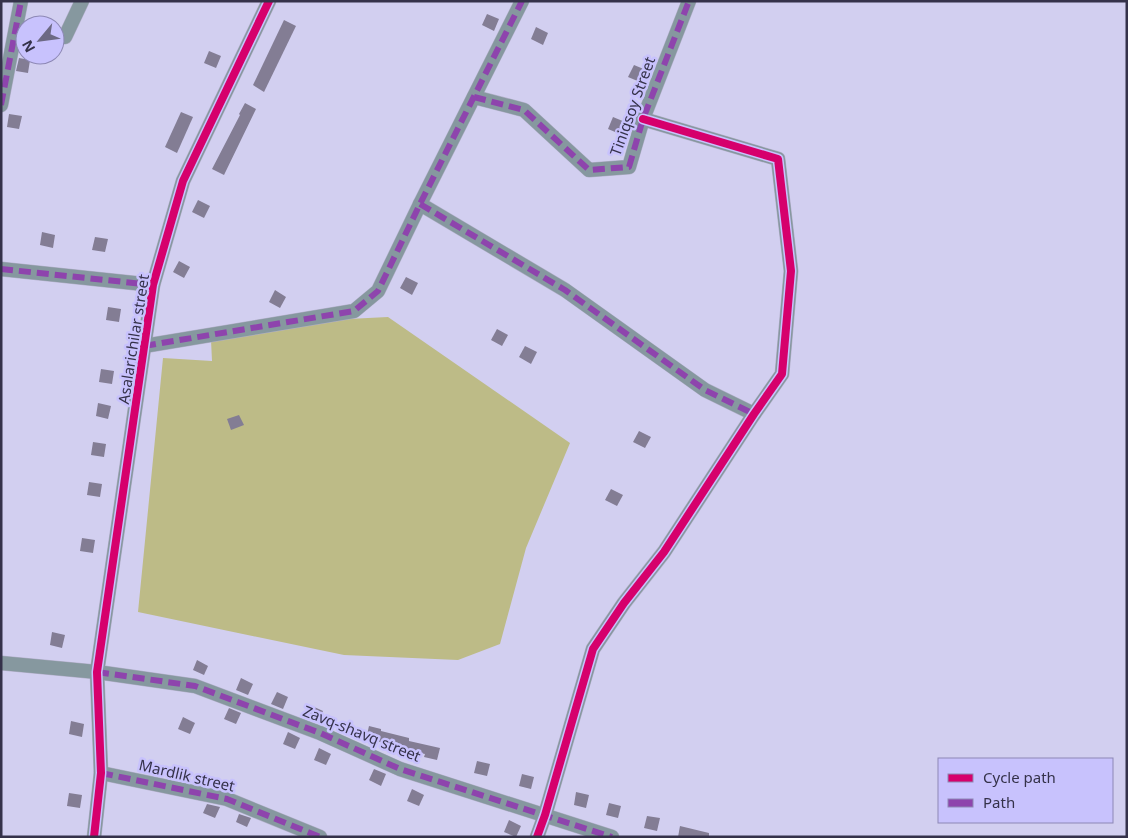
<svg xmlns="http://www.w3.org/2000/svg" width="1128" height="838" font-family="'Noto Sans',sans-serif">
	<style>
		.green { fill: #bdbb87 }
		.building { fill: #837d94 }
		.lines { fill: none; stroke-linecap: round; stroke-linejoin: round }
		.street-casing { stroke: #b2afc9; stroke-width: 15 }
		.street { stroke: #86989f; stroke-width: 14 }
		.quiet { stroke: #8e44ad; stroke-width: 6; stroke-dasharray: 12 6; stroke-linecap: butt }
		.cycleway-casing { stroke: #c8c2fd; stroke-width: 11 }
		.cycleway { stroke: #d6006c; stroke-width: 8 }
		.labels { text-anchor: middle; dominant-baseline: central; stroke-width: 5; stroke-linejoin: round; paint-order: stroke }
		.street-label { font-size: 15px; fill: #35324a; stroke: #c8c2fd }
	</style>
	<rect width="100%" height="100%" fill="#d2cff0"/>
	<!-- green -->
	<polygon class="green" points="388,317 570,443 526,548 500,644 458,660 344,655 138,612 163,358 212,361 211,340 308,321"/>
	<!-- building -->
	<g class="building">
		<polygon points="487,14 499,19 494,31 482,25"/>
		<polygon points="284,20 296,26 264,92 253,85"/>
		<polygon points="536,27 548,33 543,45 531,39"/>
		<polygon points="209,51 221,56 216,68 204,63"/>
		<polygon points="19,58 30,60 28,73 16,71"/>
		<polygon points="634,65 646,70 640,82 628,77"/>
		<polygon points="245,103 256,109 224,175 212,169 240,115 239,114"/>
		<polygon points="181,112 193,117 177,153 165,147"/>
		<polygon points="9,114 22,116 19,129 7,127"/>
		<polygon points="613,117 625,122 620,134 608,129"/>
		<polygon points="198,200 210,206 204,218 192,212"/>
		<polygon points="42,232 55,235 53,248 40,245"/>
		<polygon points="95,237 108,239 105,252 92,250"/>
		<polygon points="179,261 190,267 184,278 173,272"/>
		<polygon points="406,277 418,283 412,295 400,288"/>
		<polygon points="275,290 286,297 280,308 269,302"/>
		<polygon points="108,307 121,309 119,322 106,320"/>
		<polygon points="497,329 508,335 502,346 491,340"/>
		<polygon points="525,346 537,352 531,364 519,357"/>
		<polygon points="101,369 114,371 112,384 99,382"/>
		<polygon points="98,403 111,406 108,419 96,416"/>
		<polygon points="239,415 244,425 231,430 227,419"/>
		<polygon points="639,431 651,437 645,448 633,442"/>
		<polygon points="93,442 106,444 104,457 91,455"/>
		<polygon points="89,482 102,484 100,497 87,495"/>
		<polygon points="611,489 623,495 617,506 605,500"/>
		<polygon points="82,538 95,540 93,553 80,551"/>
		<polygon points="52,632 65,635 62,648 50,645"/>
		<polygon points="197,660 208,666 204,675 193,670"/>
		<polygon points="241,678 253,684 248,695 236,690"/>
		<polygon points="277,692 288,697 283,709 271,704"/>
		<polygon points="312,706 323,711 318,723 306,717"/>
		<polygon points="229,708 241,713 236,724 224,719"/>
		<polygon points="183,717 195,723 190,734 178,729"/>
		<polygon points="71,721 84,724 82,737 69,734"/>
		<polygon points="369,726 381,729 381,731 409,738 409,741 440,748 437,760 424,757 425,754 394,747 394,745 366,739"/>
		<polygon points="288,732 300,738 295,749 283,744"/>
		<polygon points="319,748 331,754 326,765 314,760"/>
		<polygon points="477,761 490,764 487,776 474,773"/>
		<polygon points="374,769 386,774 381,786 369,780"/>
		<polygon points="522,774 534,777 531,789 519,786"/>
		<polygon points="412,789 424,795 419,806 407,801"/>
		<polygon points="576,792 589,795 586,808 574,805"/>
		<polygon points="69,793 82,795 80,808 67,806"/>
		<polygon points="609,803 621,806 618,818 606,815"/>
		<polygon points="207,804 220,807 215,818 203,813"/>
		<polygon points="239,814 251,818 247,827 236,822"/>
		<polygon points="647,816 660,818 657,831 644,828"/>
		<polygon points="509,820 521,826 516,837 504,832"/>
		<polygon points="680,826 709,833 709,837 678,837"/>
	</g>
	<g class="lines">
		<!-- street casing -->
		<g class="street-casing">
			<g id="street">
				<polyline points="65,37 82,1"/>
				<polyline points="474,97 524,110 589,170 629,167 643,119 689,1"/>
				<polyline points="1,105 21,1"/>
				<polyline points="420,204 565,290 705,390 754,414"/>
				<polyline points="1,269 153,285"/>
				<polyline points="144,346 354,311 378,291 420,204 522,1"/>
				<polyline points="1,663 97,672 195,686 320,733 400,769 612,837"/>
				<polyline points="101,773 227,799 320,837"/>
				<polyline points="94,837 101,773 97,672 153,285 183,181 269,1"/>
				<polyline points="537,837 545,815 593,649 624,603 664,552 754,414 782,374 791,271 778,159 643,119"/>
			</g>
		</g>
		<!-- street -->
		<use href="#street" class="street"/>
		<!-- quiet -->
		<g class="quiet">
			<polyline points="474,97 524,110 589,170 629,167 643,119 689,1"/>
			<polyline points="1,105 21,1"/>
			<polyline points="420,204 565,290 705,390 754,414"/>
			<polyline points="1,269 153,285"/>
			<polyline points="144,346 354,311 378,291 420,204 522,1"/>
			<polyline points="97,672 195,686 320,733 400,769 612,837"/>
			<polyline points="101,773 227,799 320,837"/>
		</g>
		<!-- cycleway casing -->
		<g class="cycleway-casing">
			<g id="cycleway">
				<polyline points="94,837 101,773 97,672 153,285 183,181 269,1"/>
				<polyline points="537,837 545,815 593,649 624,603 664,552 754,414 782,374 791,271 778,159 643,119"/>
			</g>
		</g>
		<!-- cycleway -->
		<use href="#cycleway" class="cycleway"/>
	</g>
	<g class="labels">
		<!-- street labels -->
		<g class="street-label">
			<text transform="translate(632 106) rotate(-70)">Tiniqsoy Street</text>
			<text transform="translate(133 339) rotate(-81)">Asalarichilar street</text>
			<text transform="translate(362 733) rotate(22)">Zavq-shavq street</text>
			<text transform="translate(187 775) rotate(13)">Mardlik street</text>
		</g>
	</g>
	<!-- border -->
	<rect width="1128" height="838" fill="none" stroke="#35324a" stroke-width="5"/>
	<!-- legend -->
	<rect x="938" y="758" width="175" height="65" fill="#c8c2fd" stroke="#8d88b5"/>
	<rect x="948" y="774" width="25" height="8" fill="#d6006c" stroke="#8d88b5"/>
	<text x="983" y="783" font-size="15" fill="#35324a">Cycle path</text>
	<rect x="948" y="799" width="25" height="8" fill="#8e44ad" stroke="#8d88b5"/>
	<text x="983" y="808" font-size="15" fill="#35324a">Path</text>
	<!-- north arrow -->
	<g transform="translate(40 40) rotate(241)"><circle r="24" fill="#c8c2fd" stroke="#8d88b5"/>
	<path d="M0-4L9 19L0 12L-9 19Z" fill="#6c6984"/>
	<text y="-8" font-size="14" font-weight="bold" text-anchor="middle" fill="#35324a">N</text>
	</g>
</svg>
